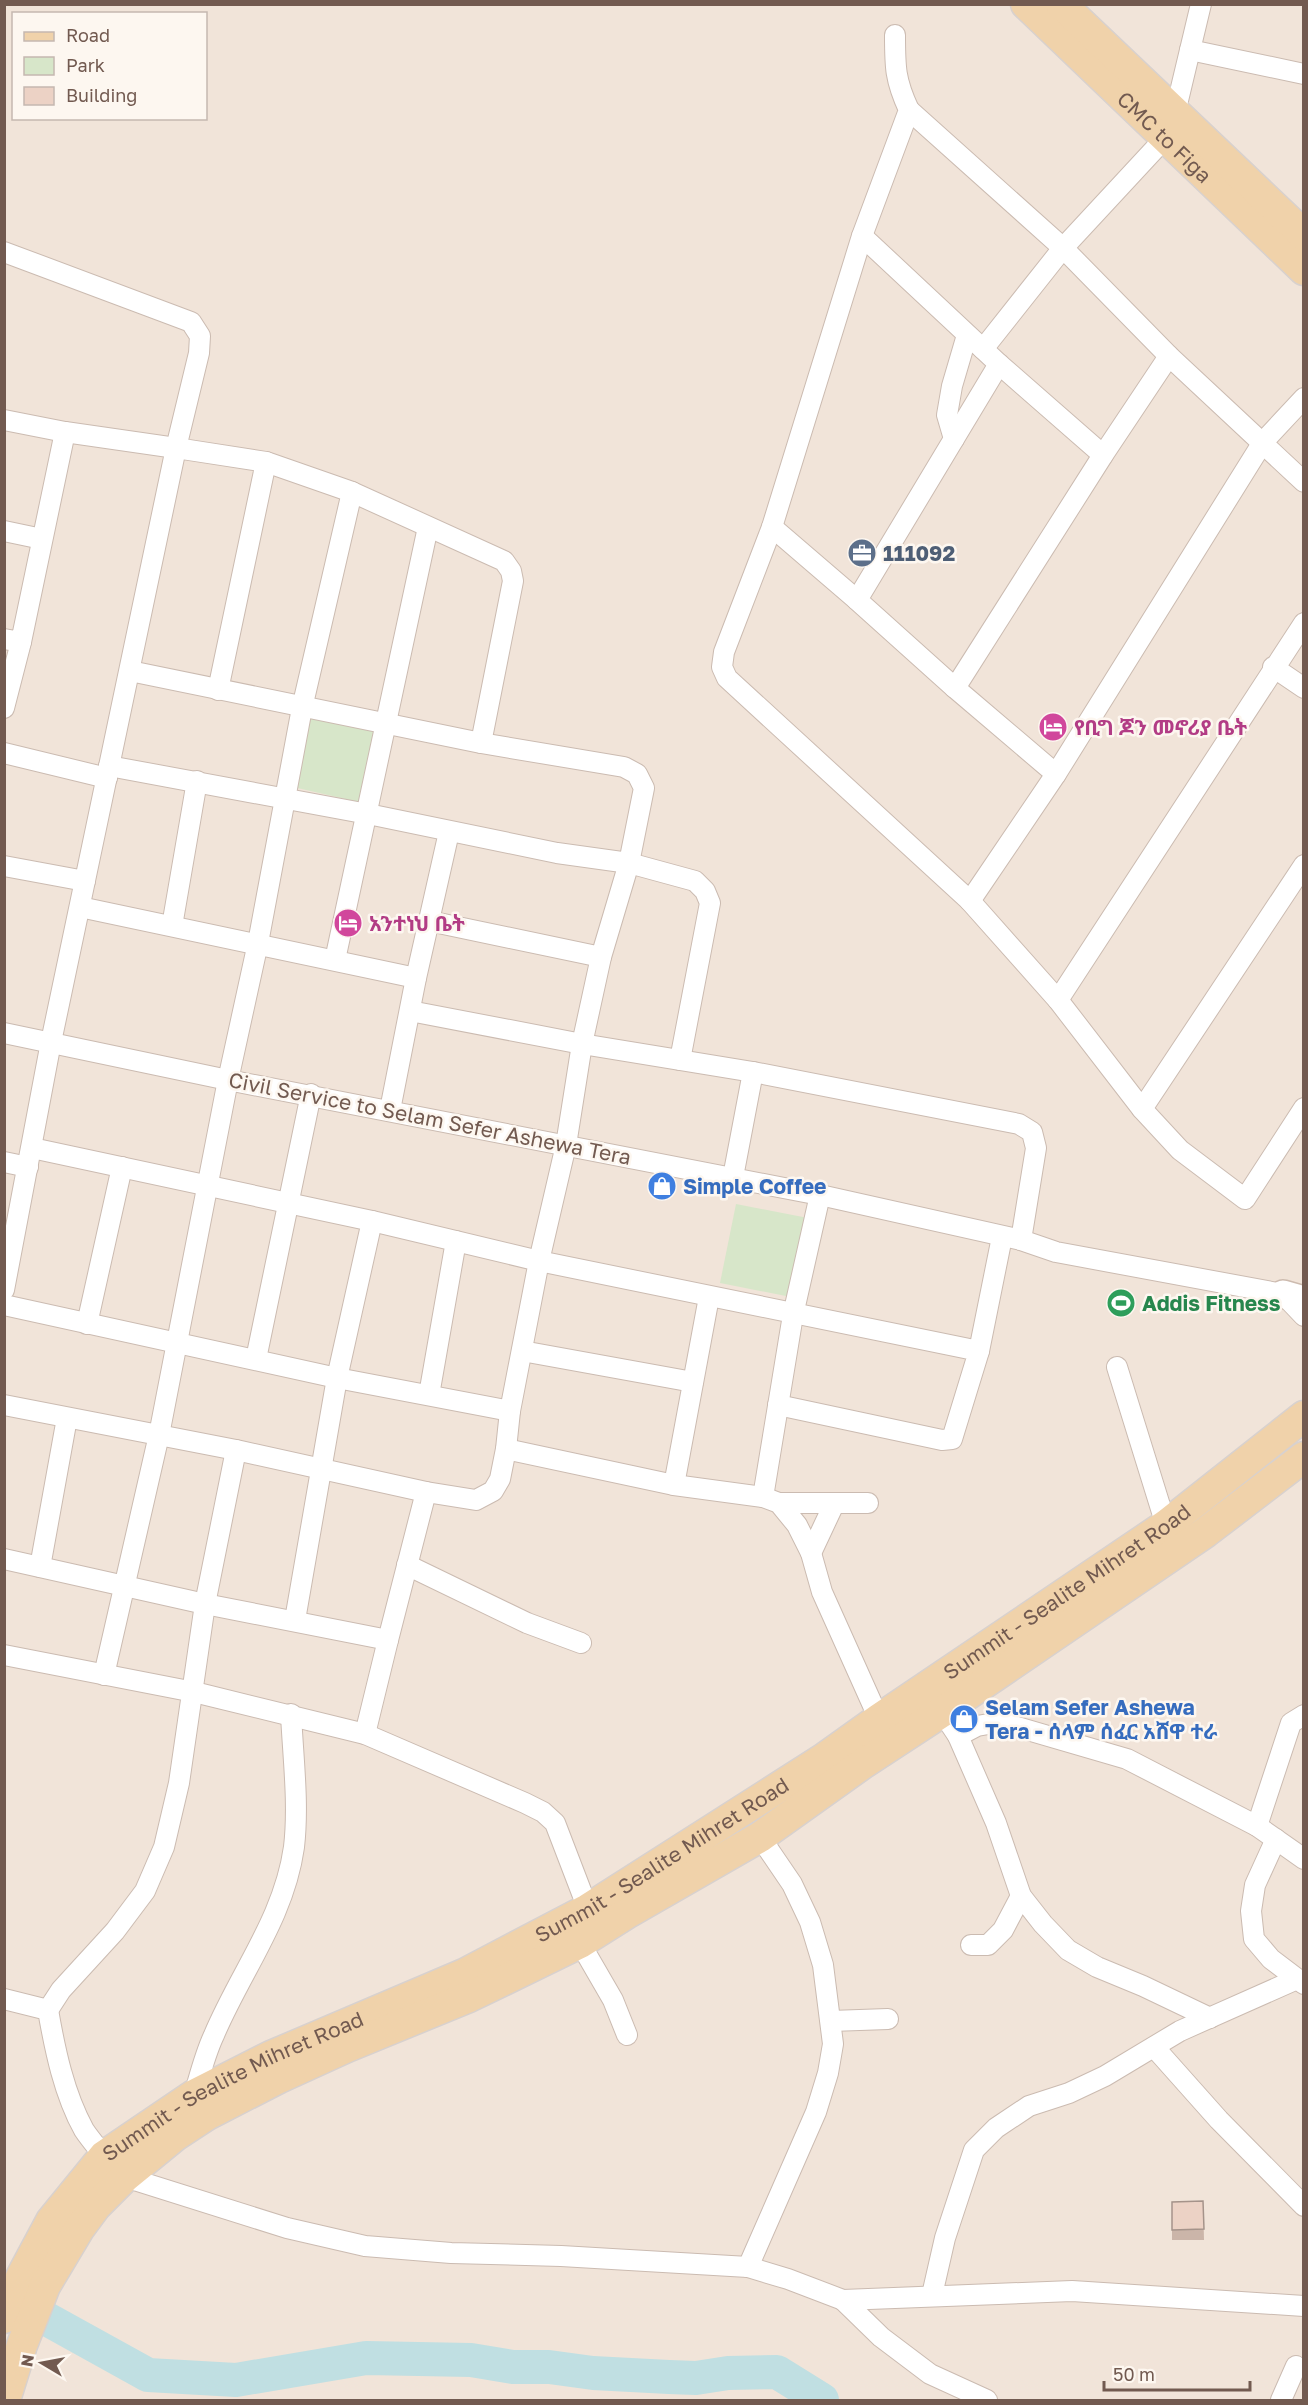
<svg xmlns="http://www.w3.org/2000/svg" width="1308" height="2405" font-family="'Golos Text','Noto Sans Ethiopic',sans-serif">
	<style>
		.residential { fill: #f1e4d9; fill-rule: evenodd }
		.green { fill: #d7e6c9 }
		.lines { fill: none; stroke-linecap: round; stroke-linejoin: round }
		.river { stroke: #c0dfe2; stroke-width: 34 }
		.street-casing { stroke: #cbbbb1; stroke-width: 22 }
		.secondary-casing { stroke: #cdbbaf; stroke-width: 30 }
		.primary-casing { stroke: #d8d1ce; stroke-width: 33 }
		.street { stroke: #fff; stroke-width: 20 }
		.secondary { stroke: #fff; stroke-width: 27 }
		.primary { stroke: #f0d2aa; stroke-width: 30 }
		.wall { fill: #cbb5a9 }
		.building { fill: #ecd2c5; stroke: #a5938a; stroke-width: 1.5 }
		.labels { text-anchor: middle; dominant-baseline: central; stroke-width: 5; stroke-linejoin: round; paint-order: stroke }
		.street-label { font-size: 21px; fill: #725a50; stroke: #fdf7f0 }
		.service-label { font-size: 21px; font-weight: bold; fill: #4e5e75; stroke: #fdf7f0; text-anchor: start }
		.hotel-label { font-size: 21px; font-weight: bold; fill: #b23c85; stroke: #fdf7f0; text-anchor: start }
		.shop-label { font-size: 21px; font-weight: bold; fill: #366cbe; stroke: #fdf7f0; text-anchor: start }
		.leisure-label { font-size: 21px; font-weight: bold; fill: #27864d; stroke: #fdf7f0; text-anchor: start }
	</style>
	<rect width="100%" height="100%" fill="#faf3ea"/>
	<!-- residential -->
	<path class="residential" d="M5 5H1303V2400H5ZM14 14H206V118H14Z"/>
	<!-- green -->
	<g class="green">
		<polygon points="305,712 380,725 363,803 293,787"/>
		<polygon points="736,1204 808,1218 791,1297 720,1283"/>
	</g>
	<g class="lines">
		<!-- river -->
		<polyline class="river" points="7,2297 148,2375 236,2380 366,2358 471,2360 513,2367 549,2367 593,2373 669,2377 696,2378 728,2373 777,2372 822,2400"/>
		<!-- street casing -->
		<g class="street-casing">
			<g id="street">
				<path d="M895 35C895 67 895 80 909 110L862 236 772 527 724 652 722 667 727 678 970 901 1058 1000 1142 1109"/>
				<polyline points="1190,50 1304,74"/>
				<polyline points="909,110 1063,248 1169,356 1304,482"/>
				<polyline points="862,236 999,364 1103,455"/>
				<polyline points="4,252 191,322 200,336 199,353 176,448 266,462 218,690"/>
				<polyline points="983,349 1063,248 1165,138 1175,113 1201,4"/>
				<polyline points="999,364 857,600 955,688 1056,774"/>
				<polyline points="4,420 65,432 176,448 51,1042 4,1290"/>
				<polyline points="954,439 947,415 952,386 967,335"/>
				<polyline points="266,462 352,492 504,561 511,571 513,581 481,743"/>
				<polyline points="772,527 857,600"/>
				<polyline points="4,531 42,539"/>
				<polyline points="4,639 21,642 65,432"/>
				<polyline points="1273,667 1304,688"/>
				<polyline points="955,688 1103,455 1169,356"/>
				<polyline points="4,708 21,642"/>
				<polyline points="4,753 107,778"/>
				<polyline points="109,766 368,814 557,853 629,863 695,881 705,891 710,903 680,1060"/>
				<polyline points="1304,865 1142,1109 1180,1150 1245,1199 1304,1108"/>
				<polyline points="4,866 85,881"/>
				<polyline points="970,901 1056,774 1263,442 1304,398"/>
				<polyline points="80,907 416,978"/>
				<polyline points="429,921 601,957"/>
				<polyline points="172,926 197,781"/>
				<polyline points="335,960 428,527"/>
				<polyline points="1058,1000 1304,623"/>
				<polyline points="410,1011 582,1044 753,1072 1019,1124 1032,1132 1036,1148 1021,1240"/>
				<polyline points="4,1033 228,1080 820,1195 1021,1240 1056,1252 1283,1294 1304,1316"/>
				<polyline points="390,1110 416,978 449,832"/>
				<polyline points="32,1148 372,1221 539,1261 979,1351 952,1439 942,1440 778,1405"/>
				<polyline points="4,1162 28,1167"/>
				<polyline points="733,1177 753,1072"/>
				<polyline points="4,1305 337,1378 510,1411 539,1261 566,1145 582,1044 601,957 629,863 644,788 637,774 624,767 481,743 130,671"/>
				<polyline points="87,1324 122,1167"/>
				<polyline points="522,1351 693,1382"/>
				<polyline points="979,1351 1002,1237"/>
				<polyline points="256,1359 311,1094"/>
				<polyline points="1117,1367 1166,1525"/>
				<polyline points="429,1395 456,1241"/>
				<polyline points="4,1405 236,1450 426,1492 476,1500 493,1491 500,1479 506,1449 510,1411"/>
				<polyline points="506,1449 674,1485 763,1497 793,1315 820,1195"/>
				<polyline points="674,1485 709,1297"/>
				<polyline points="763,1497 779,1503 797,1525 811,1553 822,1592 879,1719"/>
				<polyline points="779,1503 868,1503"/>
				<polyline points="811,1553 834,1504"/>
				<polyline points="4,1559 205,1604 388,1640 426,1492"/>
				<polyline points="407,1565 527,1623 581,1643"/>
				<polyline points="40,1567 67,1418"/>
				<polyline points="295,1620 337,1378 372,1221"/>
				<polyline points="4,1655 194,1692 365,1734 525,1803 543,1812 555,1823 588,1909"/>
				<polyline points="104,1675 159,1435 228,1080 258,943 302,708 352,492"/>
				<polyline points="942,1712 958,1736 996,1823 1021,1896 1043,1924 1068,1950 1097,1967 1143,1986 1210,2018"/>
				<polyline points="365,1734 388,1640"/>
				<polyline points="958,1736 977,1726 1000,1722 1127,1759 1257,1826 1304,1859"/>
				<polyline points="1257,1826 1291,1723 1304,1715"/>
				<polyline points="1276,1839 1255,1885 1251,1911 1254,1939 1271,1959 1304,1984"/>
				<polyline points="580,1943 613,2000 627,2035"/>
				<polyline points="971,1945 988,1945 1003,1930 1021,1896"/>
				<path d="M4 1999 48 2010C55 2050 64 2094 84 2130 90 2139 97 2147 104 2156"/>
				<polyline points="48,2010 61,1990 115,1931 145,1891 164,1847 179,1783 205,1604 236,1450"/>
				<polyline points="831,2021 888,2019"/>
				<polyline points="1154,2047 1219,2120 1304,2206"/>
				<path d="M194 2095C200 2075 205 2054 214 2035 241 1971 284 1918 294 1847 299 1804 293 1757 291 1714"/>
				<polyline points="125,2177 287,2228 365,2246 451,2253 561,2256 748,2267 788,2279 843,2300 1072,2291 1304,2306"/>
				<polyline points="748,2267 816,2112 828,2073 833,2044 823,1965 810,1922 792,1884 760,1837"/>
				<polyline points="932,2295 945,2238 974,2150 996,2128 1029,2106 1069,2093 1105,2076 1180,2031 1297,1979"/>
				<polyline points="843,2300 881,2337 930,2374 987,2400"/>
				<polyline points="1281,2400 1296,2366"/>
			</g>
		</g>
		<!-- secondary casing -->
		<g class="secondary-casing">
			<polyline id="secondary" points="1283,1294 1304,1300"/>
		</g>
		<!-- primary casing -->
		<g class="primary-casing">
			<g id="primary">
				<path id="s1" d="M1026 4 1304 270"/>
				<polyline points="1061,4 1304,235"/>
				<path id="s2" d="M4 2318 21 2277 51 2221 104 2156 194 2095 271 2056 464 1974 588 1909 823 1759 879 1719 1166 1525 1304 1416"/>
				<polyline points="5,2400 22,2345 45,2286 79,2229 96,2206 125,2177 175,2136 207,2115 279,2078 347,2047 469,1997 580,1943 626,1914 760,1837 861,1765 942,1712 1206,1532 1304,1457"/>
			</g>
		</g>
		<!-- street -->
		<use href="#street" class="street"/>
		<!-- secondary -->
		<use href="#secondary" class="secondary"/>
		<!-- primary -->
		<use href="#primary" class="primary"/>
	</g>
	<!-- wall -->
	<polygon class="wall" points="1203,2201 1204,2240 1172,2240 1172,2202"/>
	<!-- building -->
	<polygon class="building" points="1203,2201 1204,2229 1172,2230 1172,2202"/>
	<!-- icons -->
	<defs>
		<g id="office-disc" transform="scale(1.5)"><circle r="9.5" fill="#5c6f8a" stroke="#fdf7f0"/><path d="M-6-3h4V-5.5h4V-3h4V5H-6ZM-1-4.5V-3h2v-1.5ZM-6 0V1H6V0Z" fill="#fff"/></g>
		<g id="hotel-disc" transform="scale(1.5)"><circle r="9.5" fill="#d1479c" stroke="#fdf7f0"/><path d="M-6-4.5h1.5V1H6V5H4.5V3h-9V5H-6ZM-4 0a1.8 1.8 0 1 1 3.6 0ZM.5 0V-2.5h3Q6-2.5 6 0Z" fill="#fff"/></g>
		<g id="shop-disc" transform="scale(1.5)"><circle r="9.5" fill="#3f7fe0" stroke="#fdf7f0"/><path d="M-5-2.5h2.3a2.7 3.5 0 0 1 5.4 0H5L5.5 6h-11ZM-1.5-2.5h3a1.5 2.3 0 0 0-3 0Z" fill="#fff"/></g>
		<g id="stadium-disc" transform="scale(1.5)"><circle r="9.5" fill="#2e9e5b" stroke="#fdf7f0"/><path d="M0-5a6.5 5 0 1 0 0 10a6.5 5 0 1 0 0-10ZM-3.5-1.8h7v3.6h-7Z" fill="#fff"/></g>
	</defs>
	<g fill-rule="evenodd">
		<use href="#office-disc" x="862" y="553"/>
		<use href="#hotel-disc" x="1053" y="727"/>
		<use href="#hotel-disc" x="348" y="923"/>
		<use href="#shop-disc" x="662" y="1186"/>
		<use href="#stadium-disc" x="1121" y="1303"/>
		<use href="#shop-disc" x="964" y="1719"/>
	</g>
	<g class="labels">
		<!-- street labels -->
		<g class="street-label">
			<text stroke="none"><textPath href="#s1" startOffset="192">CMC to Figa</textPath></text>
			<text transform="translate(430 1118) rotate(11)">Civil Service to Selam Sefer Ashewa Tera</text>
			<text stroke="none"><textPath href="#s2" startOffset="1311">Summit - Sealite Mihret Road</textPath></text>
			<text stroke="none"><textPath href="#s2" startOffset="825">Summit - Sealite Mihret Road</textPath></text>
			<text stroke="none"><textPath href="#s2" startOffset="339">Summit - Sealite Mihret Road</textPath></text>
		</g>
		<!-- service labels -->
		<g class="service-label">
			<text x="883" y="553">111092</text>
		</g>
		<!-- hotel labels -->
		<g class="hotel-label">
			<text x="1074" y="727">የቢግ ጆን መኖሪያ ቤት</text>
			<text x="369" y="923">አንተነህ ቤት</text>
		</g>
		<!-- shop labels -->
		<g class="shop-label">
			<text x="683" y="1186">Simple Coffee</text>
			<text x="985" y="1707">Selam Sefer Ashewa<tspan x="985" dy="24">Tera - ሰላም ሰፈር አሸዋ ተራ</tspan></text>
		</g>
		<!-- leisure labels -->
		<g class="leisure-label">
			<text x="1142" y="1303">Addis Fitness</text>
		</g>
	</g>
	<!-- border -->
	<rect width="1308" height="2405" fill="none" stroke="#725a50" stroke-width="12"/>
	<!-- legend -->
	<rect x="12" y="12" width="195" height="108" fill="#fdf7f0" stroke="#c5b8b0" stroke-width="1.5"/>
	<rect x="24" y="32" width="30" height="9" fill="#f0d2aa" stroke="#c5b8b0" stroke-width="1.5"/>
	<text x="66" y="42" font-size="18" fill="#725a50">Road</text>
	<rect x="24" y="57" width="30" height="18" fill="#d7e6c9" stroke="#c5b8b0" stroke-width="1.5"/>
	<text x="66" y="72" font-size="18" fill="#725a50">Park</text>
	<rect x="24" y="87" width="30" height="18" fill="#ecd2c5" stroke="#c5b8b0" stroke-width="1.5"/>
	<text x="66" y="102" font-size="18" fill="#725a50">Building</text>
	<!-- north arrow -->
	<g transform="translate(42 2363) rotate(280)" stroke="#fdf7f0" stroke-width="4.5" paint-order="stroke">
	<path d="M0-4.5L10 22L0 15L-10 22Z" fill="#725a50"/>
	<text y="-9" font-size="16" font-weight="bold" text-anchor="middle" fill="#725a50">N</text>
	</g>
	<!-- scale -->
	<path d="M1104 2381v9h146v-9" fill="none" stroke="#725a50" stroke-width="3"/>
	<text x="1113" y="2381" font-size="18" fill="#725a50" stroke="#fdf7f0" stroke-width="4.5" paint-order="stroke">50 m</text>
</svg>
